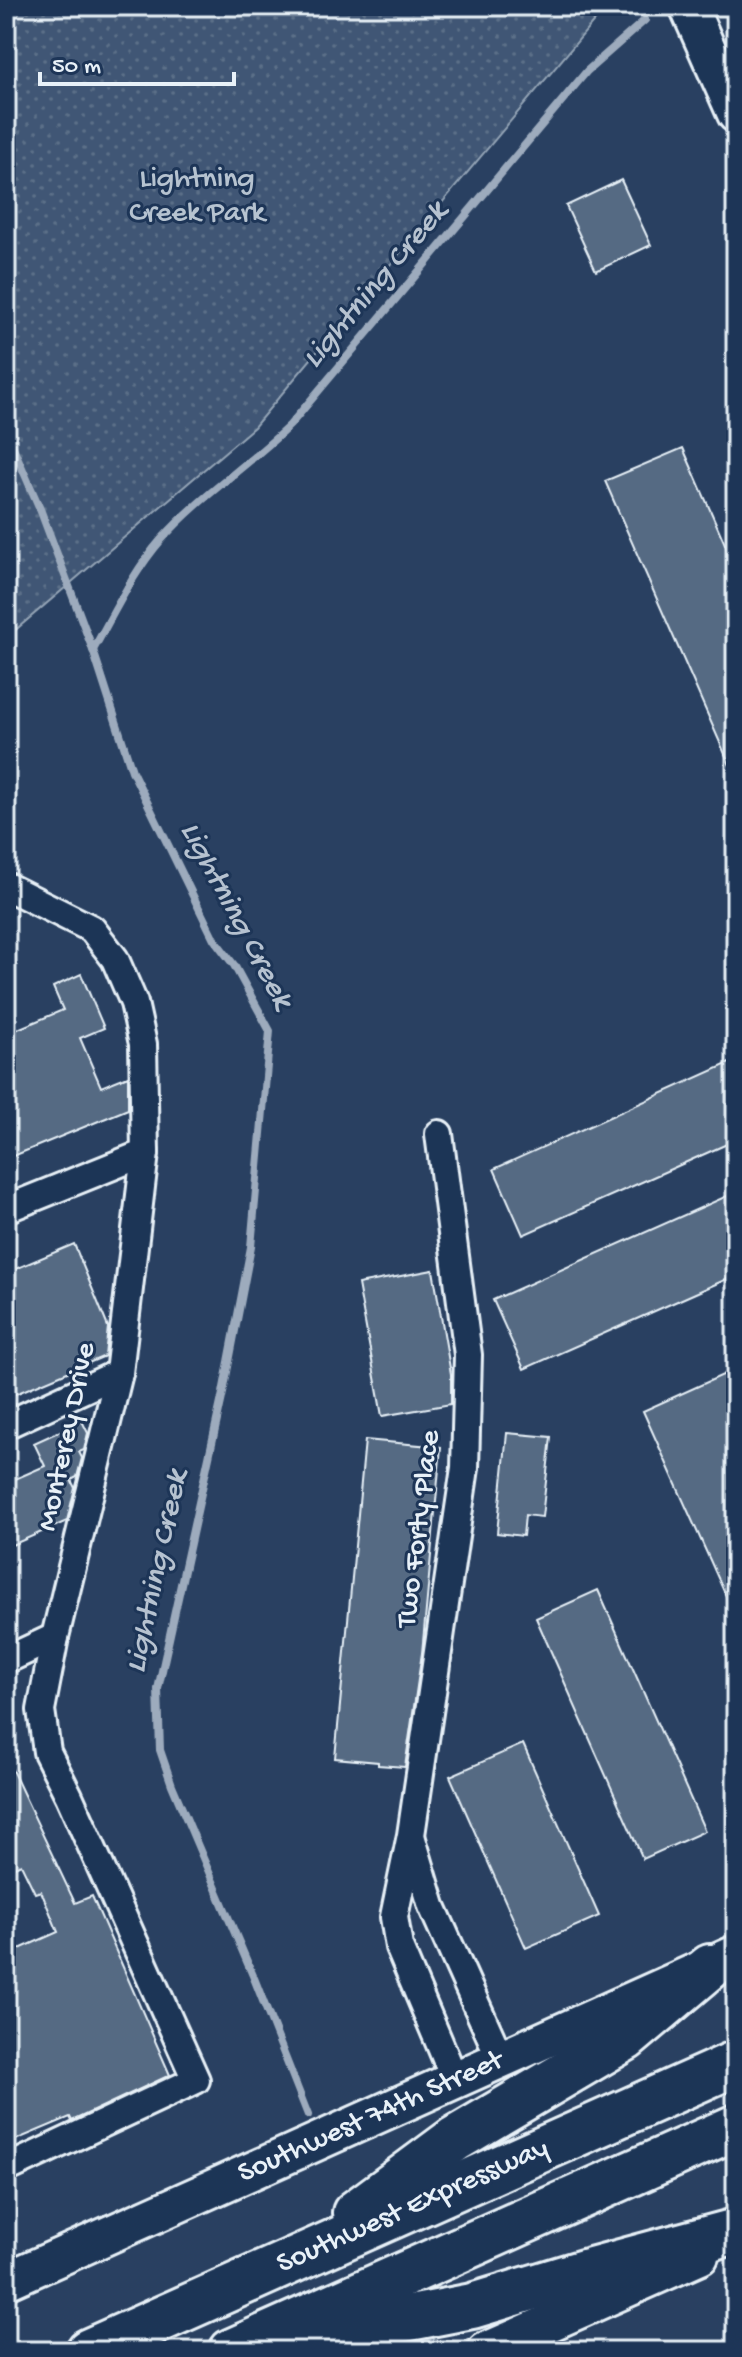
<svg xmlns="http://www.w3.org/2000/svg" width="742" height="2357" font-family="'Gochi Hand',sans-serif">
	<style>
		.park { fill: url(#park-dots); stroke: #94a4b6; stroke-width: 2 }
		.lines { fill: none; stroke-linecap: round; stroke-linejoin: round }
		.stream { stroke: #9dabbd; stroke-width: 8 }
		.building { fill: #556a83; stroke: #e8f1f8; stroke-width: 2 }
		.street-casing { stroke: #e8f1f8; stroke-width: 32 }
		.secondary-casing { stroke: #e8f1f8; stroke-width: 42 }
		.highway-casing { stroke: #e8f1f8; stroke-width: 50 }
		.street { stroke: #1d3557; stroke-width: 26 }
		.secondary { stroke: #1d3557; stroke-width: 36 }
		.highway { stroke: #1d3557; stroke-width: 44 }
		.labels { text-anchor: middle; dominant-baseline: central; stroke-width: 6; stroke-linejoin: round; paint-order: stroke }
		.park-label { font-size: 30px; fill: #b6c3d0; stroke: #1d3557 }
		.street-label { font-size: 30px; fill: #e8f1f8; stroke: #1d3557 }
		.water-label { font-size: 32px; font-style: italic; fill: #b6c2d0; stroke: #1d3557 }
	</style>
	<defs>
		<pattern id="park-dots" width="8" height="8" patternUnits="userSpaceOnUse" patternTransform="scale(2)"><rect width="8" height="8" fill="#415774"/><path d="M2 2h.1M6 6h.1" fill="none" stroke="#5c7089" stroke-width="1.8" stroke-linecap="round"/></pattern>
	</defs>
	<rect width="100%" height="100%" fill="#294061"/>
	<filter id="ink" filterUnits="userSpaceOnUse"><feTurbulence type="fractalNoise" baseFrequency=".0125" numOctaves="2"/><feDisplacementMap in="SourceGraphic" scale="16" xChannelSelector="R" yChannelSelector="G"/><feConvolveMatrix kernelMatrix="1 2 1 2 8 2 1 2 1" color-interpolation-filters="sRGB"/></filter>
	<g filter="url(#ink)">
		<!-- park -->
		<polygon class="park" points="6,6 607,6 254,427 6,638"/>
		<g class="lines">
			<!-- stream -->
			<g class="stream">
				<polyline points="6,431 40,509 93,650 132,771 214,939 234,965 270,1031 251,1247 223,1393 158,1689 160,1750 172,1785 254,1978 308,2115"/>
				<path d="M93 650C114 613 133 572 161 540 199 497 249 465 290 425L587 71 645 20"/>
			</g>
		</g>
		<!-- building -->
		<g class="building">
			<polygon points="621,180 651,245 596,271 566,206"/>
			<polygon points="683,448 736,569 736,779 605,481"/>
			<polygon points="81,974 104,1028 80,1038 101,1087 128,1076 128,1109 6,1159 6,1034 63,1010 53,987"/>
			<polygon points="736,1060 736,1140 523,1235 494,1169"/>
			<polygon points="736,1192 736,1275 524,1369 493,1300"/>
			<polygon points="74,1244 108,1327 105,1356 6,1398 6,1273"/>
			<polygon points="433,1270 451,1374 451,1404 382,1416 358,1284"/>
			<polygon points="736,1369 736,1618 643,1411"/>
			<polygon points="82,1421 88,1433 84,1450 79,1452 82,1458 77,1477 71,1480 75,1488 67,1521 12,1545 6,1532 6,1483 45,1466 34,1443"/>
			<polygon points="507,1433 551,1437 542,1517 525,1515 523,1536 497,1533"/>
			<polygon points="365,1440 441,1447 422,1653 405,1767 378,1765 378,1762 335,1758"/>
			<polygon points="598,1590 705,1831 643,1859 536,1618"/>
			<polygon points="523,1744 599,1916 526,1948 450,1776"/>
			<polygon points="6,1757 75,1903 92,1896 170,2075 72,2121 70,2117 6,2144 6,1955 58,1932 41,1891 35,1893 21,1864 6,1871"/>
		</g>
		<g class="lines">
			<!-- street casing -->
			<g class="street-casing">
				<g id="street">
					<polyline points="6,886 92,929 115,959 134,1003 143,1044 145,1153 119,1373 55,1637 41,1710 47,1752 69,1796 196,2080 6,2169"/>
					<polyline points="439,1134 468,1355 465,1468 411,1835 394,1917 399,1947 455,2080"/>
					<polyline points="6,1209 145,1153"/>
					<polyline points="6,1425 119,1373"/>
					<polyline points="6,1660 55,1637"/>
					<polyline points="412,1839 432,1906 501,2060"/>
				</g>
			</g>
			<!-- secondary casing -->
			<g class="secondary-casing">
				<g id="secondary">
					<polyline points="688,6 736,114"/>
					<polyline points="6,2281 736,1954"/>
					<polyline points="486,2351 700,2256"/>
				</g>
			</g>
			<!-- highway casing -->
			<g class="highway-casing">
				<g id="highway">
					<polyline points="355,2213 455,2139 626,2038 710,1967"/>
					<polyline points="302,2339 472,2306 584,2272 736,2231"/>
					<polyline points="89,2351 736,2063"/>
					<polyline points="232,2351 736,2127"/>
				</g>
			</g>
			<!-- street -->
			<use href="#street" class="street"/>
			<!-- secondary -->
			<use href="#secondary" class="secondary"/>
			<!-- highway -->
			<use href="#highway" class="highway"/>
		</g>
	</g>
	<g class="labels">
		<!-- park labels -->
		<g class="park-label">
			<text x="197" y="180">Lightning<tspan x="197" dy="34">Creek Park</tspan></text>
		</g>
		<!-- street labels -->
		<g class="street-label">
			<text transform="translate(68 1437) rotate(-78)">Monterey Drive</text>
			<text transform="translate(420 1529) rotate(-83)">Two Forty Place</text>
			<text transform="translate(371 2118) rotate(-24)">Southwest 74th Street</text>
			<text transform="translate(413 2207) rotate(-24)">Southwest Expressway</text>
		</g>
		<!-- water labels -->
		<g class="water-label">
			<text transform="translate(376 286) rotate(-50)">Lightning Creek</text>
			<text transform="translate(235 916) rotate(62)">Lightning Creek</text>
			<text transform="translate(158 1572) rotate(-78)">Lightning Creek</text>
		</g>
	</g>
	<!-- margin -->
	<rect width="742" height="2357" fill="none" stroke="#1d3557" stroke-width="32"/>
	<rect x="16" y="16" width="710" height="2325" fill="none" stroke="#e8f1f8" stroke-width="3" filter="url(#ink)"/>
	<!-- scale -->
	<path d="M40 72v12h194v-12" fill="none" stroke="#e8f1f8" stroke-width="4"/>
	<text x="52" y="72" font-size="24" fill="#e8f1f8" stroke="#1d3557" stroke-width="6" paint-order="stroke">50 m</text>
</svg>
